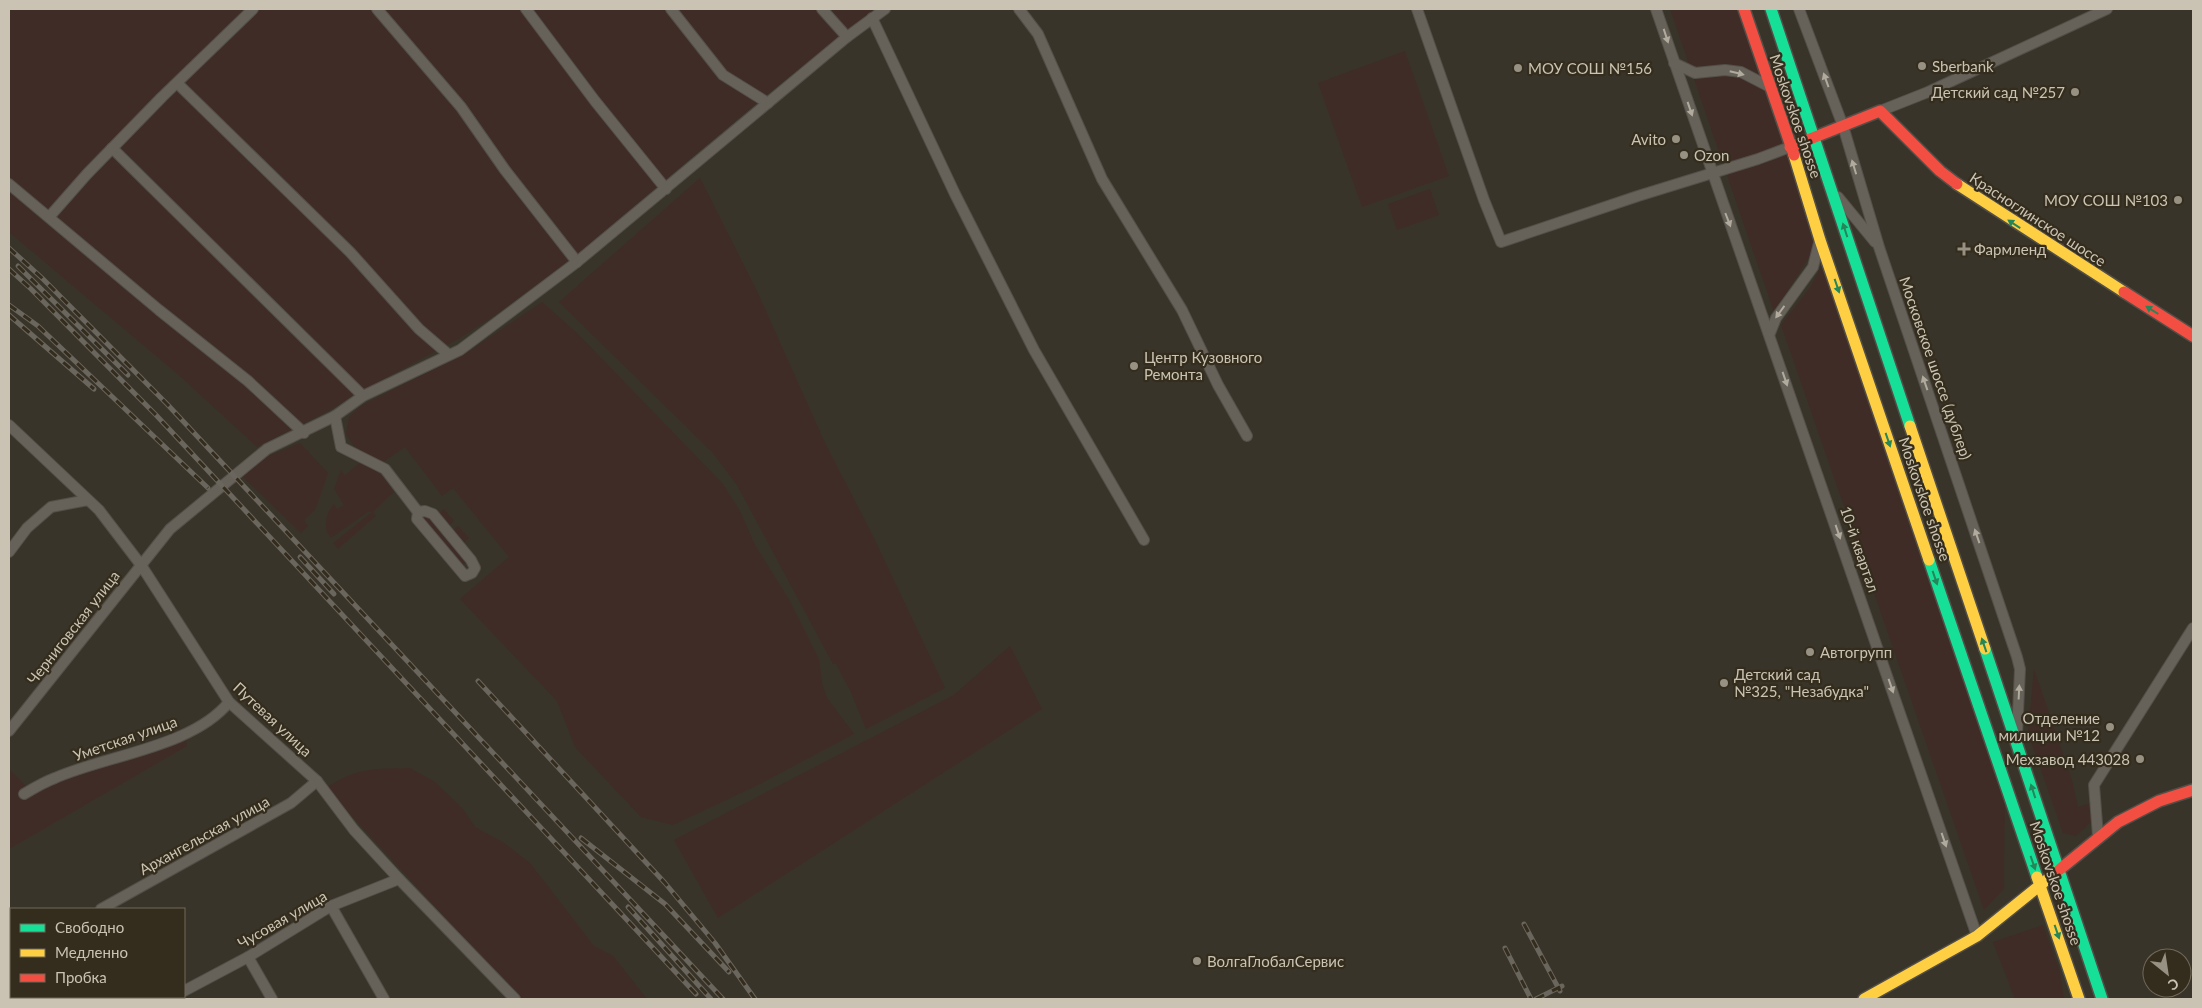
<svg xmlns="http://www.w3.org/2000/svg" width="2202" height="1008" font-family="Lato,sans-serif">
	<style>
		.green { fill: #3f2c26 }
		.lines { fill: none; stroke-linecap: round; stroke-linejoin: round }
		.street-casing { stroke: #534f48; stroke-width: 12 }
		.fast-casing { stroke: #534f48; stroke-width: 14 }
		.slow-casing { stroke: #534f48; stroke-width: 14 }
		.jam-casing { stroke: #534f48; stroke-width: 14 }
		.street { stroke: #66625a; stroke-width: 10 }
		.fast { stroke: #16e098; stroke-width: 11 }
		.slow { stroke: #ffcf43; stroke-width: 11 }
		.jam { stroke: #f24e42; stroke-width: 11 }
		.rail-casing { stroke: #6a655d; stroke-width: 5 }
		.rail { stroke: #342c1c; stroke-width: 3; stroke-dasharray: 9; stroke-linecap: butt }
		.oneway { fill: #b1ab9d }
		.oneway2 { fill: #25865a }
		.poi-dot { fill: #979183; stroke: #342c1c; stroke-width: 2 }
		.labels { text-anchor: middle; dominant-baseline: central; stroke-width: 4.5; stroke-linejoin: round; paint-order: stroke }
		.poi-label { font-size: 15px; fill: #cac3b3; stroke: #342c1c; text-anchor: start }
		.street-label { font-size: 15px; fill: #cac3b3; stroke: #342c1c }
	</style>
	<rect width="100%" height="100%" fill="#393429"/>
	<!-- green -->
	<g class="green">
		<polygon points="9,9 875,9 765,96 575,256 497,314 460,338 352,396 332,409 257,447 181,377 9,232"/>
		<polygon points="1670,9 1740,9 1817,231 1811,254 1774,312"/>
		<polygon points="1405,51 1449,176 1362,207 1318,83"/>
		<polygon points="700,178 757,291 825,443 872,534 945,688 866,729 850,690 836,664 833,664 737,485 713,453 559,302"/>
		<polygon points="1430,189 1439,215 1397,230 1388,204"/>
		<polygon points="1826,257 2005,780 2004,889 1984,910 1781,325 1811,286"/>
		<polygon points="542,302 577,333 723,484 740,511 755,545 790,601 819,659 822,683 827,698 854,734 756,786 673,825 641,817 575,747 557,701 460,599 509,557 453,488 442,496 405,447 382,463 354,446 346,434 349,417 362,405 468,352"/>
		<polygon points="300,443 328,473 315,510 304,520 308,526 301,533 243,477 264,458"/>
		<path d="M361 462 383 476 394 492 373 512 376 516 338 549 333 543 372 512H368L331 538C322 528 326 513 334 504L337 509 344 505 334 489 341 470 345 475Z"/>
		<polygon points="444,509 454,521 447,527 437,515"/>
		<polygon points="423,514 432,518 468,561 460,567 421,518"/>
		<polygon points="458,526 469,538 462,544 451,532"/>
		<polygon points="1010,646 1042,709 718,918 674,840 954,695"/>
		<polygon points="2034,669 2072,780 2078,807 2095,802 2096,817 2076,836 2063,833 2028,733"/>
		<polygon points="186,740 187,746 9,849 9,769 26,786 92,770"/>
		<path d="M410 768 435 782 463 809 475 827 504 843 530 863 594 946 613 956 647 999H520L326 788C357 767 375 769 410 768Z"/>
		<polygon points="2043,925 2060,972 2064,999 2015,999 1993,942"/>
	</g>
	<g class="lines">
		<!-- street casing -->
		<g class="street-casing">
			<g id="street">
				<polyline points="377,9 461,107 505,170 577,262"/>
				<polyline points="526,9 595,101 666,189"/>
				<polyline points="671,9 723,75 768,103"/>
				<polyline points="822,9 847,37"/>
				<polyline points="1019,9 1038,34 1102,179 1182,310 1218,385 1247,436"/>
				<polyline points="1417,9 1484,200 1501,242 1638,196 1758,159 1790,147"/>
				<polyline points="1656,9 1977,936"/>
				<polyline points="1799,9 1843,126 1879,247 2017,657 2020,669 2017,734"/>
				<polyline points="872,18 955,194 1034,350 1144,540"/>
				<polyline points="1674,63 1695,73 1725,70 1741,72 1770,87"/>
				<polyline points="177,83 350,252 419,329 448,354"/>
				<polyline points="1880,111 1928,92 2107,9"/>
				<polyline points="112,148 363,396"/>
				<polyline points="9,184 159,310 248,381 304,433"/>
				<polyline points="1838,197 1875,242"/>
				<polyline points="50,216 87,174 162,97 253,9"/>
				<polyline points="1770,333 1776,318 1813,267 1819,243"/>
				<polyline points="335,416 341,447 385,469 418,512 417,519 465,576 472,573 475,568 471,560 433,514 425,511 418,512"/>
				<polyline points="9,425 99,510 141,565 229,702 317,781 354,830 399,879 515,999"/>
				<polyline points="9,552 27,528 51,507 88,500"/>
				<polyline points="9,731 170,529 267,449 335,416 363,396 460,350 577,262 847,37 885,9"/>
				<path d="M24 794C34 788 44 782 55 778 107 755 193 747 229 702"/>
				<polyline points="2098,836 2094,785 2193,628"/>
				<polyline points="331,906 384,999"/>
				<polyline points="101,909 291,803 317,781"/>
				<polyline points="248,957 272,999"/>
				<polyline points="9,961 11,960"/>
				<polyline points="184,991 248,957 331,906 399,879"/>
				<polyline points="168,999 173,997"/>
			</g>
		</g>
		<!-- fast casing -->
		<g class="fast-casing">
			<g id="fast">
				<polyline points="1771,9 1910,426"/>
				<polyline points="1929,560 2037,877"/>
				<polyline points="1985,649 2102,999"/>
			</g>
		</g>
		<!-- slow casing -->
		<g class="slow-casing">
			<g id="slow">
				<polyline points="1794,155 1820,240 1929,560"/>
				<polyline points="1957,184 2124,292"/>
				<polyline points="1910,426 1985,649"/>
				<polyline points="2037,877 2079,999"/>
				<polyline points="1864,999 1977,936 2059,870"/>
			</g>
		</g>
		<!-- jam casing -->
		<g class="jam-casing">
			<g id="jam">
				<polyline points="1744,9 1794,155"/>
				<polyline points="1790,147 1880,111 1940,171 1957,184"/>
				<polyline points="2124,292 2193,336"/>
				<polyline points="2059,870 2118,822 2159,801 2193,790"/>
			</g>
		</g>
		<!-- street -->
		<use href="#street" class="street"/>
		<!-- fast -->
		<use href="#fast" class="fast"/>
		<!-- slow -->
		<use href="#slow" class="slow"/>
		<!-- jam -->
		<use href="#jam" class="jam"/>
		<!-- rail casing -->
		<g class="rail-casing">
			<g id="rail">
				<polyline points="9,248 42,278 167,404 723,999"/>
				<polyline points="18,266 128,375"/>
				<polyline points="9,269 31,289 156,415 696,994"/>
				<polyline points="9,305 38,326 208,488"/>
				<polyline points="9,315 94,389"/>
				<polyline points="300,557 334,594"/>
				<polyline points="478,681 665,883 715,943 755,999"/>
				<polyline points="581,838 665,904 729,972"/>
				<polyline points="628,907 711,999"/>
				<polyline points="1524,924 1560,991"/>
				<polyline points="1505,948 1531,999"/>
				<polyline points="1536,999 1562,986"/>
			</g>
		</g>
		<!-- rail -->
		<use href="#rail" class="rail"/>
	</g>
	<!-- one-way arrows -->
	<defs><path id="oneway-solid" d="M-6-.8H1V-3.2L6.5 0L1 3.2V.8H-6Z" transform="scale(1.25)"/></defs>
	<g class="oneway">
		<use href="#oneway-solid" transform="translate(1666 36) rotate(72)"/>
		<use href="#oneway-solid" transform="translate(1737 73) rotate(14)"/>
		<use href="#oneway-solid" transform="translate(1826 80) rotate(-110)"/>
		<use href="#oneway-solid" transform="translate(1690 109) rotate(71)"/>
		<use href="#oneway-solid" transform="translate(1854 167) rotate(-107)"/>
		<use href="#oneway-solid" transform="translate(1728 220) rotate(69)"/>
		<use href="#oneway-solid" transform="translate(1780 312) rotate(126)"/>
		<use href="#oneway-solid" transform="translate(1785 379) rotate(71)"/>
		<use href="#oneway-solid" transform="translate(1925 383) rotate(-109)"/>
		<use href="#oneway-solid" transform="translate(1838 532) rotate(71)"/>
		<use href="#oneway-solid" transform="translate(1977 536) rotate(-109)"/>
		<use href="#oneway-solid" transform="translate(1891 686) rotate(71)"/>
		<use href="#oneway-solid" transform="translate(2019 692) rotate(-87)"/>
		<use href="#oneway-solid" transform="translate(1944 840) rotate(71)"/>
	</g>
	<g class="oneway2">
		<use href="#oneway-solid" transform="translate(2014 224) rotate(-147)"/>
		<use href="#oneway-solid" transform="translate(1845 230) rotate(-108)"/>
		<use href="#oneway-solid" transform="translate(1837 286) rotate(71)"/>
		<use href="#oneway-solid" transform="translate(2152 310) rotate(-148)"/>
		<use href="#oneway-solid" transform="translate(1888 440) rotate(71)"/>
		<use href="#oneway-solid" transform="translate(1935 578) rotate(71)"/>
		<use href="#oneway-solid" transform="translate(1984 645) rotate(-109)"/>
		<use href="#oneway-solid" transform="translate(2033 791) rotate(-108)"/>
		<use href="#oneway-solid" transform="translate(2033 863) rotate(71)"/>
		<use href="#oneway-solid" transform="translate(2057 932) rotate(71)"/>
	</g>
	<!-- markers -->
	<g class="poi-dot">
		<circle cx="1922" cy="66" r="5"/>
		<circle cx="1518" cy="68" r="5"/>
		<circle cx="2075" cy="92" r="5"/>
		<circle cx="1676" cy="139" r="5"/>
		<circle cx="1684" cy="155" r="5"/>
		<circle cx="2178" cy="200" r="5"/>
		<path d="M1961.5 241.5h5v5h5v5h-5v5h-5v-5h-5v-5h5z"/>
		<circle cx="1134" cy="366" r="5"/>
		<circle cx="1810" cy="652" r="5"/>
		<circle cx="1724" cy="683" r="5"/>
		<circle cx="2110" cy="727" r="5"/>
		<circle cx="2140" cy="759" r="5"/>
		<circle cx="1197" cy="961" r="5"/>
	</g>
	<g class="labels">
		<!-- poi labels -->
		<g class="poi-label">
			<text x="1932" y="66">Sberbank</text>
			<text x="1528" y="68">МОУ СОШ №156</text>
			<text x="2065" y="92" text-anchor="end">Детский сад №257</text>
			<text x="1666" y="139" text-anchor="end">Avito</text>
			<text x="1694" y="155">Ozon</text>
			<text x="2168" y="200" text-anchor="end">МОУ СОШ №103</text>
			<text x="1974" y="249">Фармленд</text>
			<text x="1144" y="357">Центр Кузовного<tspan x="1144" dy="17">Ремонта</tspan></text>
			<text x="1820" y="652">Автогрупп</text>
			<text x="1734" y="674">Детский сад<tspan x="1734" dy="17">№325, "Незабудка"</tspan></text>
			<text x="2100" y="718" text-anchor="end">Отделение<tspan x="2100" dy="17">милиции №12</tspan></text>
			<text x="2130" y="759" text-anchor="end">Мехзавод 443028</text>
			<text x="1207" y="961">ВолгаГлобалСервис</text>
		</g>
		<!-- street labels -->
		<g class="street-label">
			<text transform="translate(1796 116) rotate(71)">Moskovskoe shosse</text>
			<text transform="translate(2038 219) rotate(33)">Красноглинское шоссе</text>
			<text transform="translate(1936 368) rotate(71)">Московское шоссе (дублер)</text>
			<text transform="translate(1925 499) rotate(71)">Moskovskoe shosse</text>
			<text transform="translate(1860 549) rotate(71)">10-й квартал</text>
			<text transform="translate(73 627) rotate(-52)">Черниговская улица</text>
			<text transform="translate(273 719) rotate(43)">Путевая улица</text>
			<text transform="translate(125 738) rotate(-19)">Уметская улица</text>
			<text transform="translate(204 835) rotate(-29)">Архангельская улица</text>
			<text transform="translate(2056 883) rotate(71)">Moskovskoe shosse</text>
			<text transform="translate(282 919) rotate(-30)">Чусовая улица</text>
		</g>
	</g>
	<!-- border -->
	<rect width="2202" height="1008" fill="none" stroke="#cac3b3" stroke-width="20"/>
	<!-- legend -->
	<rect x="10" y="908" width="175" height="90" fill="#342c1c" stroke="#706858"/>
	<rect x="20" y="924" width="25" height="8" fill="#16e098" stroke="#706858"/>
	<text x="55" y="933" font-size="15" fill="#cac3b3">Свободно</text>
	<rect x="20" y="949" width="25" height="8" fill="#ffcf43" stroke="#706858"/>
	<text x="55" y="958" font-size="15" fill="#cac3b3">Медленно</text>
	<rect x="20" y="974" width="25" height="8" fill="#f24e42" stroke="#706858"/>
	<text x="55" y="983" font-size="15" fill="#cac3b3">Пробка</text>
	<!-- north arrow -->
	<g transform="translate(2167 973) rotate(150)"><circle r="24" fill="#342c1c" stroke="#706858"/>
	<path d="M0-4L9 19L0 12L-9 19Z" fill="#979183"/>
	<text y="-8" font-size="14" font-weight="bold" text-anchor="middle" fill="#cac3b3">С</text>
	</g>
</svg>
